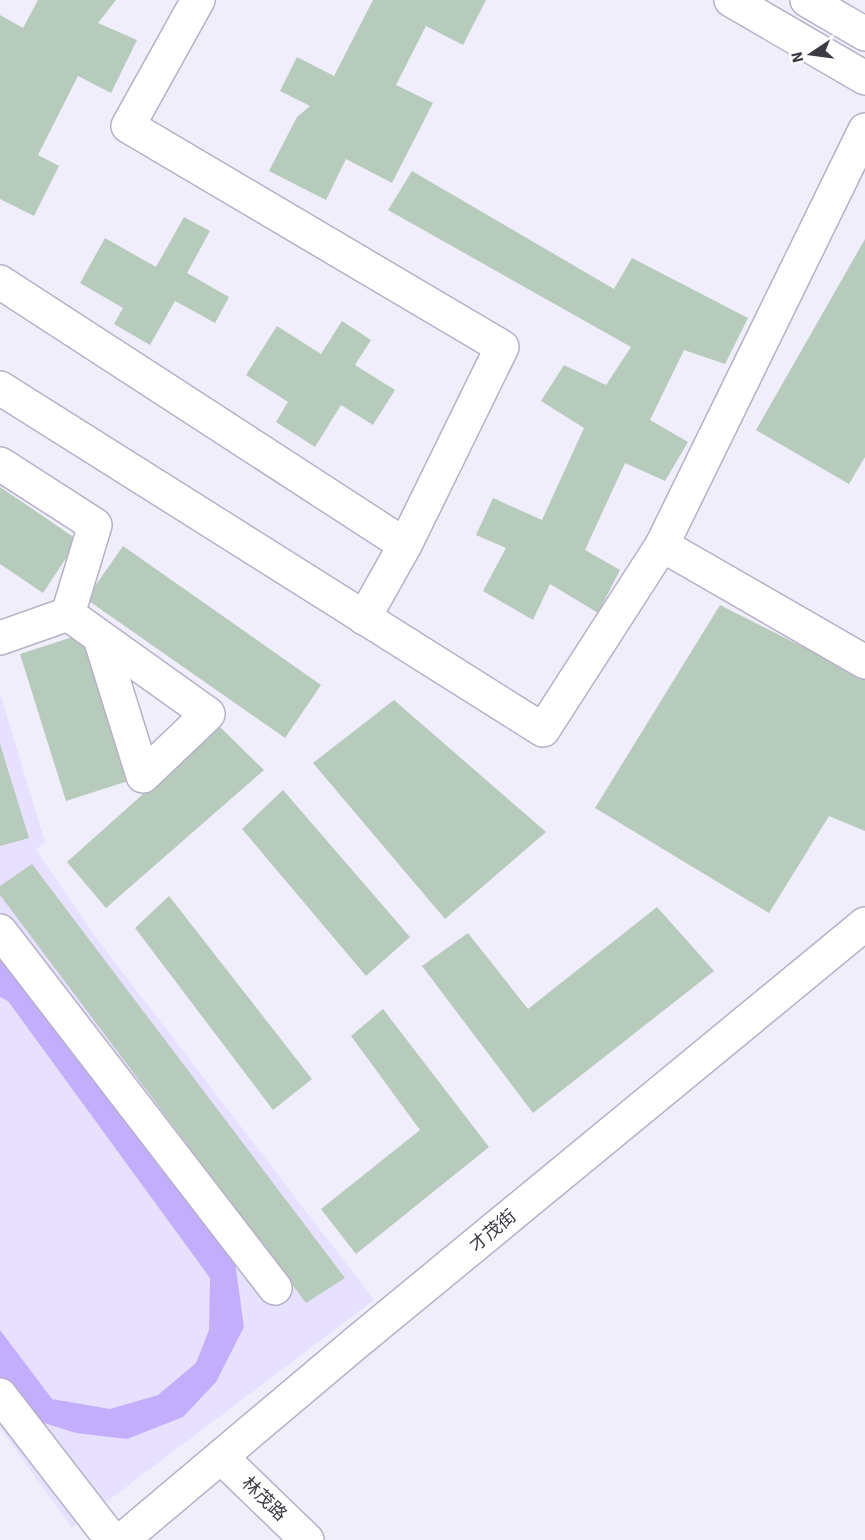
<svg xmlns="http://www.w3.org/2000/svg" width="865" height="1540" font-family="'Source Sans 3','Noto Sans SC',sans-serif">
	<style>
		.built { fill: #e7e0ff }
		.green { fill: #c3aefd }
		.building { fill: #b6cbbb }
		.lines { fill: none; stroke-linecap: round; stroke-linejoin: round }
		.minor-casing { stroke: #b6b1c7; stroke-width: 36 }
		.major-casing { stroke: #b6b1c7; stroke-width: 36 }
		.minor { stroke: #fff; stroke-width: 33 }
		.major { stroke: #fff; stroke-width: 33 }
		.labels { text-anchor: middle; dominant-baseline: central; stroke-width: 5; stroke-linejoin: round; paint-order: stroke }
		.street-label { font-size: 18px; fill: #3c3a43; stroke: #fff }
	</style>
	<rect width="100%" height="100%" fill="#f1eefc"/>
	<!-- built -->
	<polygon class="built" points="0,693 45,842 36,850 97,939 374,1300 72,1528 0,1428"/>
	<!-- green -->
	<polygon class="green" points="0,958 235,1262 244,1327 216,1382 183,1417 127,1439 76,1433 32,1419 0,1378 0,1330 52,1399 110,1409 158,1395 196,1363 209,1330 210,1278 8,1001 0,997"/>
	<!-- building -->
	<g class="building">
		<polygon points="38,0 116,0 98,23 137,40 111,93 78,76 38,155 59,166 34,216 0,199 0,15 23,28"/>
		<polygon points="373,0 486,0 463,45 426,26 396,85 433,103 392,183 346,159 326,200 269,171 297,117 310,106 280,91 297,57 334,76"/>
		<polygon points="412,171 614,289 632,258 748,318 725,364 684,350 650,420 688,442 665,481 625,463 585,550 620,570 598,613 550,584 533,620 483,591 506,548 476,535 493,498 542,520 584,428 541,401 564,365 606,385 631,347 388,210"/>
		<polygon points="184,217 210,231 187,273 229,297 215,323 175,301 150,345 114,324 123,308 80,283 105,238 156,267"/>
		<polygon points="865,239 865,457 849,484 756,430"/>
		<polygon points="342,321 371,340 355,365 395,390 373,425 341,405 315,447 276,422 288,402 246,375 277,326 321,354"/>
		<polygon points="0,487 78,540 43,593 0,564"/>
		<polygon points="123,546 321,685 285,738 86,599"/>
		<polygon points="720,605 865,678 865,831 829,816 769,913 595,808"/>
		<polygon points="82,634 128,781 66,801 20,654"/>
		<polygon points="394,700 546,832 445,919 313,763"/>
		<polygon points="219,726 264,770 106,908 67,862"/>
		<polygon points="0,744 29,838 0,846"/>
		<polygon points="283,790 410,937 366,976 242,829"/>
		<polygon points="32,864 345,1278 306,1303 0,895 0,886"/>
		<polygon points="169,896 312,1079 273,1110 135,928"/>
		<polygon points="657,907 714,971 533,1113 422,966 468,933 528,1009"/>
		<polygon points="383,1009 489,1147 356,1254 321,1209 420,1130 351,1036"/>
	</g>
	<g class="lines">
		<!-- minor casing -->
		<g class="minor-casing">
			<g id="minor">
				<polyline points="198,0 128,126 502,347 405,545"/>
				<polyline points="0,282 405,545 364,618"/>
				<polyline points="0,388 543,730 662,545 865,662"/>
				<polyline points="0,464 95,525 68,614 208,714 143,776 100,638"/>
				<polyline points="662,545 865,130"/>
				<polyline points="0,638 68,614"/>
				<polyline points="0,931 275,1288"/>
				<polyline points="0,1395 112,1540"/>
				<polyline points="222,1458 307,1540"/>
				<polyline points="122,1540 357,1342 865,924"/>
			</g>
		</g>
		<!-- major casing -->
		<g class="major-casing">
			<g id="major">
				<polyline points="731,0 865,78"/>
				<polyline points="807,0 865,34"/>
			</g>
		</g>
		<!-- minor -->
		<use href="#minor" class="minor"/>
		<!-- major -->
		<use href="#major" class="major"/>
	</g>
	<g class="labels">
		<!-- street labels -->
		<g class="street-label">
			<text transform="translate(493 1231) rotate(-40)">才茂街</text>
			<text transform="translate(264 1499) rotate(44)">林茂路</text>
		</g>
	</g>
	<!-- north arrow -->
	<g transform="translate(811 54) rotate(257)" stroke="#ffffff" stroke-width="4.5" paint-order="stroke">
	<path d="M0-4.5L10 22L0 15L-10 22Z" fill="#3c3a43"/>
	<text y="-9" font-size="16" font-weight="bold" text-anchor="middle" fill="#3c3a43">N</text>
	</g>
</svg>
